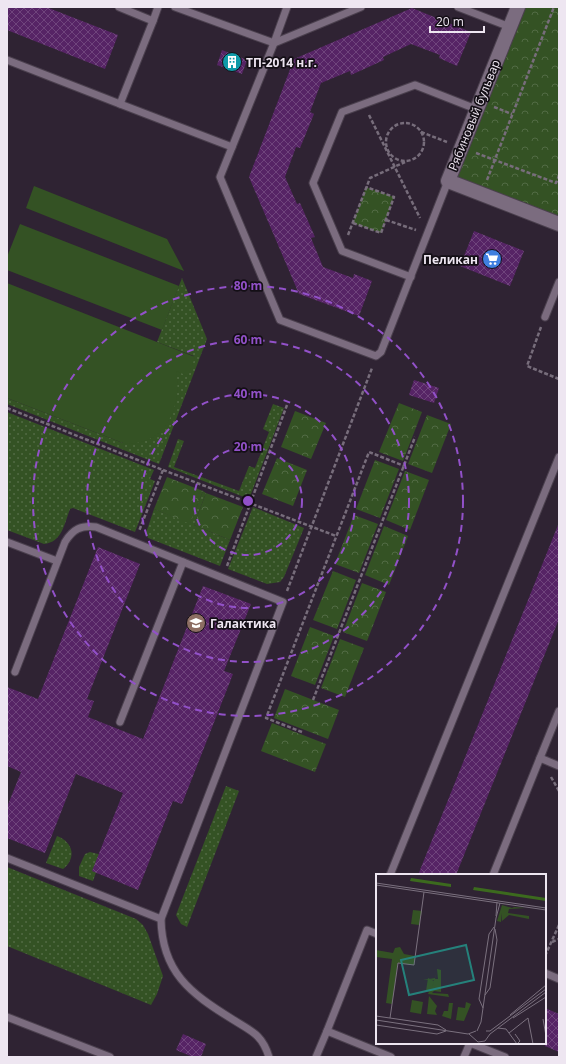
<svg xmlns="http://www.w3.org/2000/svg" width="566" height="1064" font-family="'Open Sans',sans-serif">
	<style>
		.grass { fill: url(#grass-dots) }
		.park { fill: url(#park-crowns) }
		.pitch { fill: #345224 }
		.building { fill: url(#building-cross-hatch) }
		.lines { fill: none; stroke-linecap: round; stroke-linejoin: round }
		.service-casing { stroke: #4b404e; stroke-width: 9 }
		.minor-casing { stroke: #4b404e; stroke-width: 16 }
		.path { stroke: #776d7b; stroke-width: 2.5; stroke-dasharray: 4 2; stroke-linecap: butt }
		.service { stroke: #7b6c7f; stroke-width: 7 }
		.minor { stroke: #7b6c7f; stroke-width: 14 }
		.ring { fill: none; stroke: #9251c9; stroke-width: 2; stroke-dasharray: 7 5 }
		.labels { text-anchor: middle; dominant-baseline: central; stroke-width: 3.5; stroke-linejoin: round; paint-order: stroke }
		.poi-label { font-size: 12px; font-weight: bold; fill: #eee6f1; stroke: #140f16; text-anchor: start }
		.street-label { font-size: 12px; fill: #eee6f1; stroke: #140f16 }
		.inset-road { fill: none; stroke: #7b717f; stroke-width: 1 }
		.view { fill: #25817b; fill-opacity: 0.15; stroke: #25817b; stroke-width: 2 }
		.inset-edge { fill: none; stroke: #eee6f1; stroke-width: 2 }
		.centre { fill: #9251c9; stroke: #140f16; stroke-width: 2 }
		.ring-label { font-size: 12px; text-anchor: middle; font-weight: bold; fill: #9251c9; stroke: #140f16; stroke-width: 3.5; stroke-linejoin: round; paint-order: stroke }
	</style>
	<defs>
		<pattern id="grass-dots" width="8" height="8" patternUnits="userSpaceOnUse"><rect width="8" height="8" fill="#345224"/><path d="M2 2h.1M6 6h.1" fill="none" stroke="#526b44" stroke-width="1.8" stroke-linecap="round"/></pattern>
		<pattern id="park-crowns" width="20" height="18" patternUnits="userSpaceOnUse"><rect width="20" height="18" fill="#345224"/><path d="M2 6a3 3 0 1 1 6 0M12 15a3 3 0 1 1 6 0" fill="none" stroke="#526b44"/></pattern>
		<pattern id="building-cross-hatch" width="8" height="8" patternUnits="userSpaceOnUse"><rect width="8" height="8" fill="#562465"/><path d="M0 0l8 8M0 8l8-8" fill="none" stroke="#6f447c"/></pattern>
	</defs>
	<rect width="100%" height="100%" fill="#2f2333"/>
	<!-- grass -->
	<g class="grass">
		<polygon points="182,278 207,339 159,464 7,404 7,398 123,443 175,371 194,356 157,342"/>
		<polygon points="273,404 284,408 249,499 168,467 178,439 184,441 174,467 239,491 249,466 255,468 269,432 263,429"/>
		<path d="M7 412 154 470 150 479 155 481 135 532 73 508 70 509C64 525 62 542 44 544L7 530Z"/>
		<polygon points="203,491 206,493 194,525 230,540 220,566 148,538 146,533 154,509 190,523"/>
		<polygon points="253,507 304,528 284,577 280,582 267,584 228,569"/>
		<polygon points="226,786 239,791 187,927 181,924 176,915"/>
		<path d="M57 836C73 842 77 858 63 869L46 863Z"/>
		<polygon points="90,852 102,855 93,881 79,876 79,867 85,854"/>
		<polygon points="7,867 136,919 143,925 148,934 163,976 157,994 151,1005 7,946"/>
	</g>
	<!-- park -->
	<g class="park">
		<polygon points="518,7 559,7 559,224 448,181"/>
		<polygon points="366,187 394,197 381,233 353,223"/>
		<polygon points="399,403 422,412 403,461 379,452"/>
		<polygon points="295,411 326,423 311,459 281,447"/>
		<polygon points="427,415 451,424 432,473 408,464"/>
		<polygon points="277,458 307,470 293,506 262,494"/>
		<polygon points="375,460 399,469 380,518 356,509"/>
		<polygon points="405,471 429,480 410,530 386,520"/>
		<polygon points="167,477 203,491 190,524 154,509"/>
		<polygon points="206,493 243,507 230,540 194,525"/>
		<polygon points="354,515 378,524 359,573 335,564"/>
		<polygon points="384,526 408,536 389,585 365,575"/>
		<polygon points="333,571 356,580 337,629 313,620"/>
		<polygon points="362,583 386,592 367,641 343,632"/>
		<polygon points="310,627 334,636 315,685 291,676"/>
		<polygon points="340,639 364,648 345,697 321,688"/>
		<polygon points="285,689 339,710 328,739 274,718"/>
		<polygon points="272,723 326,744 315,772 261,751"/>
	</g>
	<!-- pitch -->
	<g class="pitch">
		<polygon points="34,186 167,239 184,271 26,208"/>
		<polygon points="20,224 179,286 162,330 7,270 7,257"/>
		<path d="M7 283 195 357 188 376 176 371C183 408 164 448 123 443L7 398Z"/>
	</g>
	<!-- building -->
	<g class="building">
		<polygon points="7,7 46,7 118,35 105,69 7,30"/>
		<polygon points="412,8 471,32 457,66 439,58 440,55 411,44 383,57 384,60 351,75 350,71 321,83 310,112 314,114 300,148 296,147 285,177 297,204 300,203 315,237 311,238 323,267 353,278 354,274 372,281 359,316 299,294 249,177 294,59"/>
		<polygon points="222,50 247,60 242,74 217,65"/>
		<polygon points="474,231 524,251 510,286 460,266"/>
		<polygon points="414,380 439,388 434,403 409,395"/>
		<polygon points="558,525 559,619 456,875 418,875"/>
		<polygon points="98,547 140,564 87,699 94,701 88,717 143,739 203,586 251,604 224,671 233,674 182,804 173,801 138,890 92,871 123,793 76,774 45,853 7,838 7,807 21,772 7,766 7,687 38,699"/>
		<polygon points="545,1008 559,1014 559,1052 545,1046"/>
		<polygon points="183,1034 206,1044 201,1057 193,1057 176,1050"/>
	</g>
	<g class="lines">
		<!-- service casing -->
		<g class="service-casing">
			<g id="service">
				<polyline points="119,7 153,21 158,7"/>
				<polyline points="175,7 274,43 287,7"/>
				<polyline points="361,7 274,43 220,177 280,320 376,356 381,352 448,181"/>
				<polyline points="458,7 510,27"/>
				<polyline points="7,60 120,104 153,21"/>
				<polyline points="120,104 232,147"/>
				<polyline points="411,277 342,251 313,183 342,112 415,85 476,109"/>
				<polyline points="545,317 559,282"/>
				<polyline points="7,542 57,561"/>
				<path d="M15 672 65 542C73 529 81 525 96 527L283 602 161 919C162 972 190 993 232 1019 251 1031 262 1034 269 1057"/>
				<polyline points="120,722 183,562"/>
				<polyline points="540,758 559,711"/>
				<polyline points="7,858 161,919"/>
				<polyline points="390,875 559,457"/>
				<polyline points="493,875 540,758 559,766"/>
				<polyline points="377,934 367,930 327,1031 391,1057"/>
				<polyline points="545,973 559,979"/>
				<polyline points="7,1017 110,1057"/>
				<polyline points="470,1043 505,1057"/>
				<polyline points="316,1057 327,1031"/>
				<polyline points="464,1057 470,1043"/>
			</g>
		</g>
		<!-- minor casing -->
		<g class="minor-casing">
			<polyline id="minor" points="518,7 448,181 559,224"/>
		</g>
		<!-- path -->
		<g class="path">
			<polyline points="494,107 512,114"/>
			<polyline points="369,115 420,218"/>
			<circle cx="405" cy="142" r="19"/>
			<polyline points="421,132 447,142"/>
			<polyline points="476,153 556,183 559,176"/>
			<polyline points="487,180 554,7"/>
			<polyline points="386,220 416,230"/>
			<polyline points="353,223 381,233 394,197 366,187"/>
			<polyline points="348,235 370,178 405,162"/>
			<polyline points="541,327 527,366 559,379"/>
			<polyline points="7,408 163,470 139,531"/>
			<polyline points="163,470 336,536"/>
			<polyline points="227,566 287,405"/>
			<polyline points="287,591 372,368"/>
			<polyline points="313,700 415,437"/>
			<polyline points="302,732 266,718 369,452 404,466"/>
			<polyline points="551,777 559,791"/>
			<polyline points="552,942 559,939"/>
			<polyline points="545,956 559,925"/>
		</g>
		<!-- service -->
		<use href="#service" class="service"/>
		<!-- minor -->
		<use href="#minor" class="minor"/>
	</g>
	<!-- distance rings -->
	<g class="ring">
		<circle cx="248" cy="501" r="54"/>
		<circle cx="248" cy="501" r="107"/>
		<circle cx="248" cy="501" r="161"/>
		<circle cx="248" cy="501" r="215"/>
	</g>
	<!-- icons -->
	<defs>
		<g id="building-disc" transform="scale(1)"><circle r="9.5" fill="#0f9aa8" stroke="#140f16"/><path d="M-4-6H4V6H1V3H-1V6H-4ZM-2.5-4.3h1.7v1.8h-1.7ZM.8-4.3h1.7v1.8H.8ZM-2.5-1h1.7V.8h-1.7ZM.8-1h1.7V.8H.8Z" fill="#fff"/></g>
		<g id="supermarket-disc" transform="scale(1)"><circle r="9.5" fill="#3f7fe0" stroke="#140f16"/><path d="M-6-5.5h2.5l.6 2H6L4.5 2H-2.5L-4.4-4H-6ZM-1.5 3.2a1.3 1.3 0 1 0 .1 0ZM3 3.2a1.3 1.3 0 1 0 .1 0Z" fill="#fff"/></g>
		<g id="school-disc" transform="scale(1)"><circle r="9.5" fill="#8d6e63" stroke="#140f16"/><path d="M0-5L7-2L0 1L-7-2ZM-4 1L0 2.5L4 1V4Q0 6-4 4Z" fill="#fff"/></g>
	</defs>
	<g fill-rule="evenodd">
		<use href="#building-disc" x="232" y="62"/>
		<use href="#supermarket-disc" x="492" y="259"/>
		<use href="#school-disc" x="196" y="623"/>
	</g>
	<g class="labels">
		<!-- poi labels -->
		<g class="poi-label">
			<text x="246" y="62">ТП-2014 н.г.</text>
			<text x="478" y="259" text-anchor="end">Пеликан</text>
			<text x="210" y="623">Галактика</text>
		</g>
		<!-- street labels -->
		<g class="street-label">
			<text transform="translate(474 115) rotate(-68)">Рябиновый бульвар</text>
		</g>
	</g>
	<!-- overview -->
	<g transform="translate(376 874)">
		<rect width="170" height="170" fill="#2f2333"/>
		<path d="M126 31 136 34 138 33 150 34 133 35 132 39 153 42V45L133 41 126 47V39L125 48 121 47ZM61 95 65 96V118L58 117 56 119 72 120 73 123 52 120 58 106H47L59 104 60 99 54 98 60 99 59 105H62ZM53 122 61 132 59 137 61 141 51 140ZM36 126 47 128 45 140 34 138ZM90 128 95 130 88 147 80 146 82 133 89 134ZM73 129H77L75 145 66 142 68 137H72Z" fill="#345224"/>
		<path d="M35 4 75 10V13L34 7ZM98 13 170 24V27L97 16Z" fill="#3c6a1e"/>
		<path d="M37 36 46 37 43 51 35 50ZM24 73 28 80 39 82 38 91 22 89 16 130 10 129 16 85 0 83V76L17 79 19 74Z" fill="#345224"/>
		<path d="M52 104 58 107 55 118 50 117Z" fill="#345224"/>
		<path class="inset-road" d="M0 9 170 34M0 11 170 36M120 42 121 28M109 121 114 114 121 66 119 55M107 134 103 125 113 60 118 53M134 141 170 111M0 142 62 151 70 156M14 144 22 89 38 91 48 18M137 144 170 123M167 145 170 162M0 146 92 160 100 157M0 151 61 160 70 157M122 154 130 155 141 170M101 157 105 148 120 44 124 29M110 157H114L170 115M133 159 152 144 157 170M93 160 102 168 109 167 114 160 170 118M139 160 144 167 141 170"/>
		<path class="view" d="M90 71 98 106 33 121 25 86Z"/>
		<rect width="170" height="170" class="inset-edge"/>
	</g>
	<circle cx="248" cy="501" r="6" class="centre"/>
	<g class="ring-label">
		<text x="248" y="290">80 m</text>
		<text x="248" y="344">60 m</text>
		<text x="248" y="398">40 m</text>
		<text x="248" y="451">20 m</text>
	</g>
	<!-- border -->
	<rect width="566" height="1064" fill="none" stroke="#eee6f1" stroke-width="16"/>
	<!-- scale -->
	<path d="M430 26v6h54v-6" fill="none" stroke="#eee6f1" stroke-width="2"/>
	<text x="436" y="26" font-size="12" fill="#eee6f1" stroke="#140f16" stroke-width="3" paint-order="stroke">20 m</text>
</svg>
